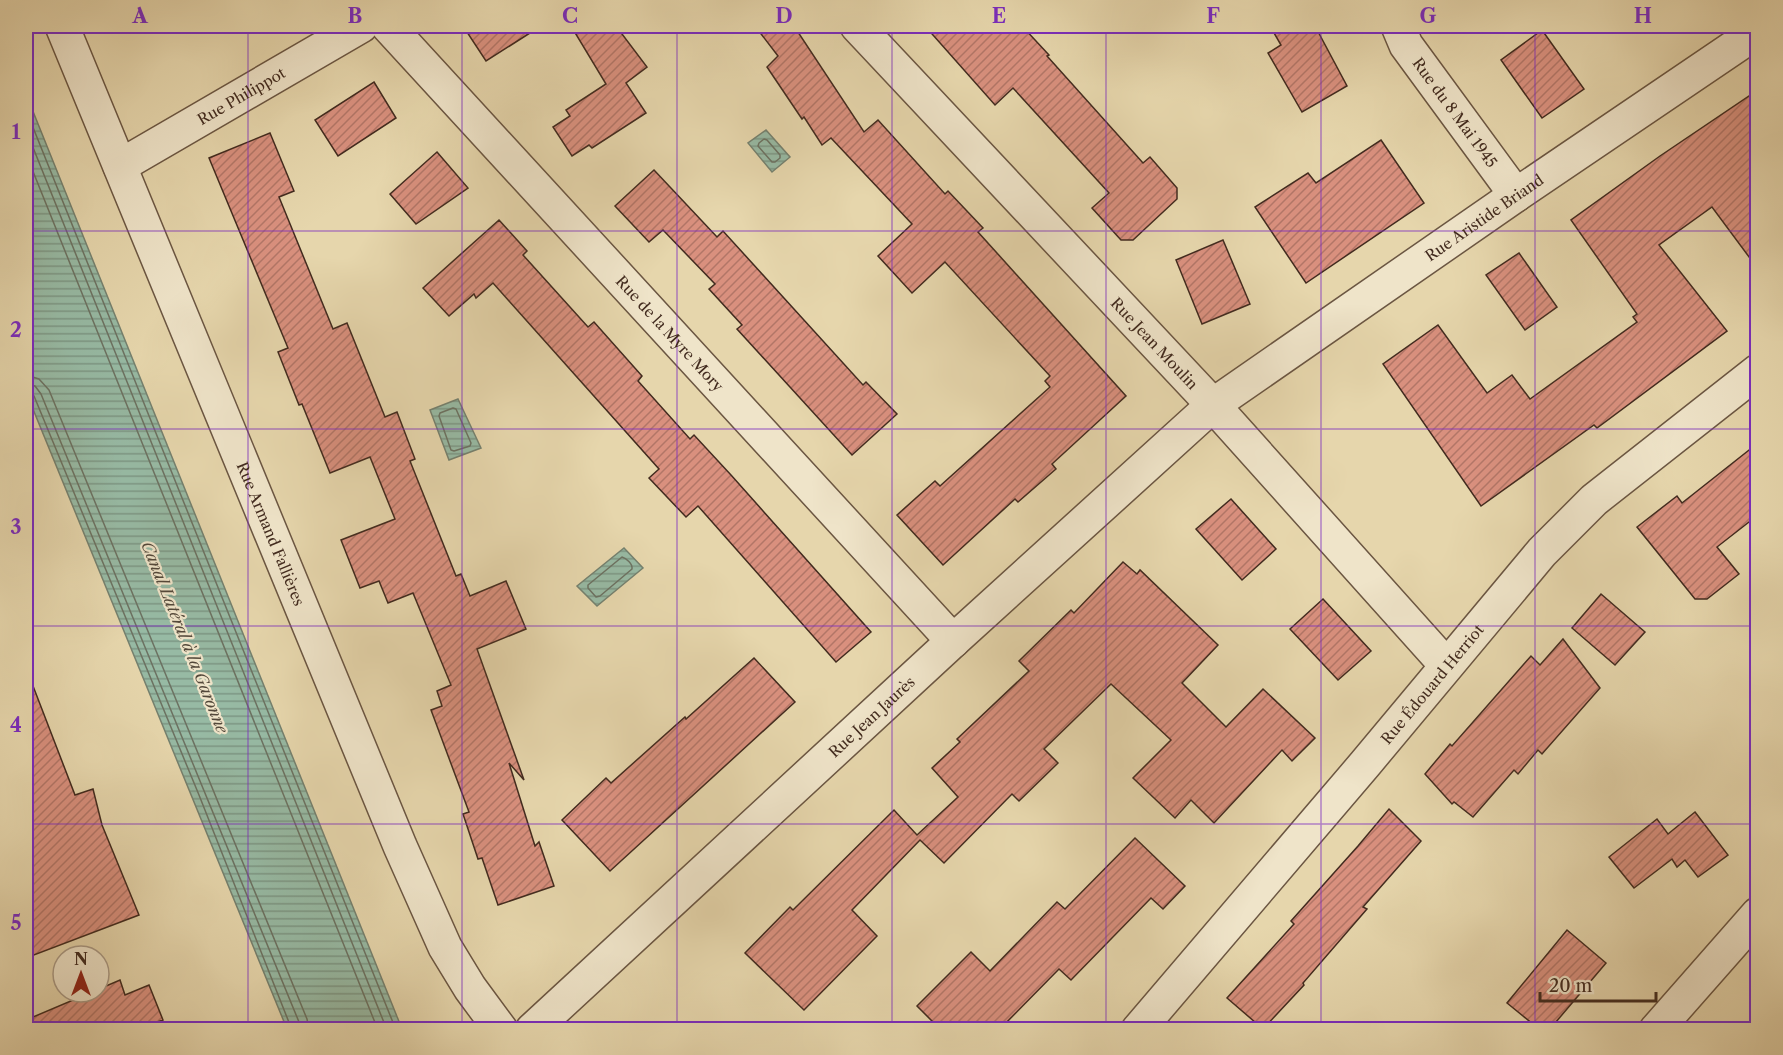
<svg xmlns="http://www.w3.org/2000/svg" width="1783" height="1055" font-family="'Libre Caslon Text',serif">
	<style>
		.water { fill: url(#water-rules); stroke: #75816f; stroke-width: 1.5 }
		.lines { fill: none; stroke-linecap: round; stroke-linejoin: round }
		.shore { stroke: #6c7262; stroke-width: 1.5 }
		.building { fill: url(#building-hatch); stroke: #422b1f; stroke-width: 1.5 }
		.street-casing { stroke: #6b5642; stroke-width: 36 }
		.street { stroke: #efe4c9; stroke-width: 33 }
		.grid { fill: none; stroke: #7b2cbf; stroke-width: 1.5; stroke-opacity: 0.55 }
		.labels { text-anchor: middle; dominant-baseline: central; stroke-width: 4.5; stroke-linejoin: round; paint-order: stroke }
		.street-label { font-size: 15px; fill: #422b1f; stroke: #efe4c9 }
		.water-label { font-size: 16px; font-style: italic; fill: #53483a; stroke: #efe4c9 }
		.neatline { fill: none; stroke: #7b2cbf; stroke-width: 2 }
		.grid-label { font-size: 20px; text-anchor: middle; font-weight: bold; fill: #7b2cbf }
	</style>
	<defs>
		<pattern id="water-rules" width="6" height="5" patternUnits="userSpaceOnUse" patternTransform="scale(1.5)"><rect width="6" height="5" fill="#97baa4"/><path d="M0 2.5h6" fill="none" stroke="#7d9785"/></pattern>
		<pattern id="building-hatch" width="6" height="6" patternUnits="userSpaceOnUse" patternTransform="scale(1.5)"><rect width="6" height="6" fill="#d9907e"/><path d="M-1 1l2-2M0 6l6-6M5 7l2-2" fill="none" stroke="#b27667"/></pattern>
	</defs>
	<rect width="100%" height="100%" fill="#e6d6ac"/>
	<filter id="stains"><feTurbulence type="fractalNoise" baseFrequency=".00333" numOctaves="4"/><feColorMatrix values="0 0 0 0 .2 0 0 0 0 .09 0 0 0 0 .02 0 0 0 .5 -.17"/></filter>
	<radialGradient id="worn" r=".72"><stop offset=".6" stop-color="#630" stop-opacity="0"/><stop offset="1" stop-color="#630" stop-opacity=".3"/></radialGradient>
	<!-- water -->
	<g class="water">
		<polygon points="26,94 402,1029 287,1029 26,392"/>
		<polygon points="766,130 790,157 772,172 748,143"/>
		<polygon points="458,399 481,448 449,460 430,410"/>
		<polygon points="624,548 643,568 597,606 577,586"/>
	</g>
	<g class="lines">
		<!-- shore -->
		<g class="shore">
			<polyline points="26,110 396,1030"/>
			<polyline points="26,130 387,1030"/>
			<polygon points="764,139 767,140 780,155 780,158 775,162 772,162 758,146 759,143"/>
			<polyline points="26,154 378,1030"/>
			<polyline points="26,375 39,379 49,390 307,1019 309,1030"/>
			<polyline points="26,384 35,386 41,394 299,1022 300,1030"/>
			<polyline points="26,392 30,392 34,396 199,795 292,1030"/>
			<polygon points="453,408 456,409 471,443 470,446 454,451 451,450 439,416 440,413"/>
			<path d="M622 557C626 558 633 564 632 569L600 596 596 597 588 588V585Z"/>
		</g>
	</g>
	<!-- building -->
	<g class="building">
		<polygon points="463,26 541,26 486,61"/>
		<polygon points="571,26 616,26 647,67 626,83 646,113 592,148 589,145 572,156 553,127 570,116 566,110 606,84"/>
		<polygon points="755,26 794,26 864,132 878,120 945,194 948,191 983,228 978,232 1126,396 1052,464 1056,469 1018,502 1015,499 943,565 897,515 935,481 940,486 1050,387 1045,381 1050,376 945,262 912,293 878,256 912,224 831,138 822,145 804,117 802,119 767,67 778,56"/>
		<polygon points="925,26 1022,26 1049,55 1047,56 1143,163 1150,157 1177,188 1177,199 1133,240 1121,240 1092,208 1109,193 1013,88 995,105"/>
		<polygon points="1270,26 1315,26 1347,86 1302,112 1268,53 1281,45"/>
		<polygon points="1542,30 1584,89 1542,118 1501,60"/>
		<polygon points="374,82 396,118 338,156 315,120"/>
		<polygon points="1758,90 1758,269 1712,207 1659,245 1727,331 1597,428 1594,425 1481,506 1383,364 1438,325 1487,393 1512,375 1530,399 1637,322 1633,317 1637,314 1571,220 1660,156"/>
		<polygon points="270,133 294,191 279,197 333,329 347,323 385,417 397,412 415,459 410,461 456,576 461,574 470,596 506,581 526,629 477,649 524,780 509,763 535,846 539,842 554,886 498,905 482,858 478,859 463,814 469,812 431,710 442,706 437,691 451,685 413,593 388,603 379,581 360,588 341,540 395,519 370,457 330,473 302,404 299,405 278,352 288,348 209,158"/>
		<polygon points="1381,140 1424,203 1306,283 1255,207 1308,173 1316,183"/>
		<polygon points="437,152 468,188 416,224 390,194"/>
		<polygon points="654,170 717,237 723,231 863,385 866,382 897,414 852,455 737,329 742,325 709,289 715,284 663,230 649,242 615,206"/>
		<polygon points="499,220 527,251 523,255 588,327 594,322 642,376 638,381 690,439 694,435 731,475 871,632 836,662 698,506 686,517 649,478 659,469 493,283 476,298 474,294 449,316 423,288"/>
		<polygon points="1223,240 1250,304 1202,324 1176,260"/>
		<polygon points="1519,253 1557,307 1525,330 1486,275"/>
		<polygon points="1758,443 1758,515 1717,547 1739,574 1707,599 1695,599 1637,527 1677,496 1682,503"/>
		<polygon points="1231,499 1276,549 1242,580 1196,529"/>
		<polygon points="1123,562 1137,574 1140,570 1218,645 1182,683 1226,727 1263,689 1315,738 1292,761 1282,750 1214,823 1191,800 1175,818 1133,778 1171,740 1111,684 1044,749 1058,763 1019,801 1012,794 944,863 920,840 852,910 877,936 804,1010 745,953 790,907 793,910 894,810 917,835 958,797 932,768 960,742 957,739 1029,671 1019,661 1071,610 1074,613"/>
		<polygon points="1601,594 1645,632 1615,665 1572,628"/>
		<polygon points="1323,599 1371,651 1338,680 1290,629"/>
		<polygon points="1563,639 1600,688 1542,754 1538,750 1518,774 1514,770 1473,817 1454,802 1452,804 1425,774 1450,744 1452,746 1531,656 1540,665"/>
		<polygon points="754,658 795,702 610,871 562,820 606,778 611,783 685,717 686,719"/>
		<polygon points="28,673 75,795 93,789 102,825 139,915 26,958 26,674"/>
		<polygon points="1389,809 1421,841 1363,907 1367,909 1303,983 1304,985 1263,1029 1227,998 1294,924 1291,921 1358,846"/>
		<polygon points="1695,812 1728,855 1698,877 1685,860 1677,867 1672,859 1634,888 1609,857 1657,819 1668,834"/>
		<polygon points="1135,838 1185,886 1163,909 1151,898 1071,980 1059,969 1000,1029 940,1029 917,1006 971,952 990,971 1057,902 1065,909"/>
		<polygon points="1567,930 1606,963 1550,1029 1539,1029 1507,1003"/>
		<polygon points="120,980 125,995 149,985 163,1020 138,1029 26,1029 26,1020 92,992 99,992 99,989"/>
	</g>
	<g class="lines">
		<!-- street casing -->
		<g class="street-casing">
			<g id="street">
				<path id="s1" d="M62 26 400 846 445 947 470 988 501 1030"/>
				<path id="s2" d="M388 26 953 641"/>
				<path id="s3" d="M857 26 1213 405 1446 665"/>
				<path id="s4" d="M1398 26 1406 45 1516 195"/>
				<path id="s5" d="M120 166 361 26"/>
				<path id="s6" d="M532 1030 953 641 1213 405 1516 195 1758 31"/>
				<path id="s7" d="M1138 1030 1365 764 1542 552 1594 500 1758 371"/>
				<polyline points="1656,1030 1758,914"/>
			</g>
		</g>
		<!-- street -->
		<use href="#street" class="street"/>
	</g>
	<!-- grid -->
	<path class="grid" d="M248 26V1030M462 26V1030M677 26V1030M892 26V1030M1106 26V1030M1321 26V1030M1535 26V1030M26 231H1758M26 429H1758M26 626H1758M26 824H1758"/>
	<g class="labels">
		<!-- street labels -->
		<g class="street-label">
			<text stroke="none"><textPath href="#s5" startOffset="140">Rue Philippot</textPath></text>
			<text stroke="none"><textPath href="#s4" startOffset="104">Rue du 8 Mai 1945</textPath></text>
			<text stroke="none"><textPath href="#s6" startOffset="1254">Rue Aristide Briand</textPath></text>
			<text stroke="none"><textPath href="#s2" startOffset="417">Rue de la Myre Mory</textPath></text>
			<text stroke="none"><textPath href="#s3" startOffset="435">Rue Jean Moulin</textPath></text>
			<text stroke="none"><textPath href="#s1" startOffset="549">Rue Armand Fallières</textPath></text>
			<text stroke="none"><textPath href="#s7" startOffset="454">Rue Édouard Herriot</textPath></text>
			<text stroke="none"><textPath href="#s6" startOffset="462">Rue Jean Jaurès</textPath></text>
		</g>
		<!-- water labels -->
		<g class="water-label">
			<text transform="translate(185 637) rotate(68)">Canal Latéral à la Garonne</text>
		</g>
	</g>
	<!-- margin -->
	<rect width="1783" height="1055" fill="none" stroke="#e6d6ac" stroke-width="66"/>
	<!-- north arrow -->
	<g transform="translate(81 974)"><circle r="28" fill="#efe4c9" stroke="#aa9a85" stroke-width="1.5"/>
	<path d="M0-4.5L10 22L0 15L-10 22Z" fill="#8f2418"/>
	<text y="-9" font-size="16" font-weight="bold" text-anchor="middle" fill="#422b1f">N</text>
	</g>
	<!-- scale -->
	<path d="M1540 992v9h116v-9" fill="none" stroke="#422b1f" stroke-width="3"/>
	<text x="1549" y="992" font-size="18" fill="#422b1f" stroke="#efe4c9" stroke-width="4.5" paint-order="stroke">20 m</text>
	<rect x="33" y="33" width="1717" height="989" class="neatline"/>
	<g class="grid-label">
		<text x="140" y="23">A</text>
		<text x="355" y="23">B</text>
		<text x="570" y="23">C</text>
		<text x="784" y="23">D</text>
		<text x="999" y="23">E</text>
		<text x="1213" y="23">F</text>
		<text x="1428" y="23">G</text>
		<text x="1643" y="23">H</text>
		<text x="16" y="139">1</text>
		<text x="16" y="337">2</text>
		<text x="16" y="534">3</text>
		<text x="16" y="732">4</text>
		<text x="16" y="930">5</text>
	</g>
	<rect width="100%" height="100%" filter="url(#stains)"/>
	<rect width="100%" height="100%" fill="url(#worn)"/>
</svg>
